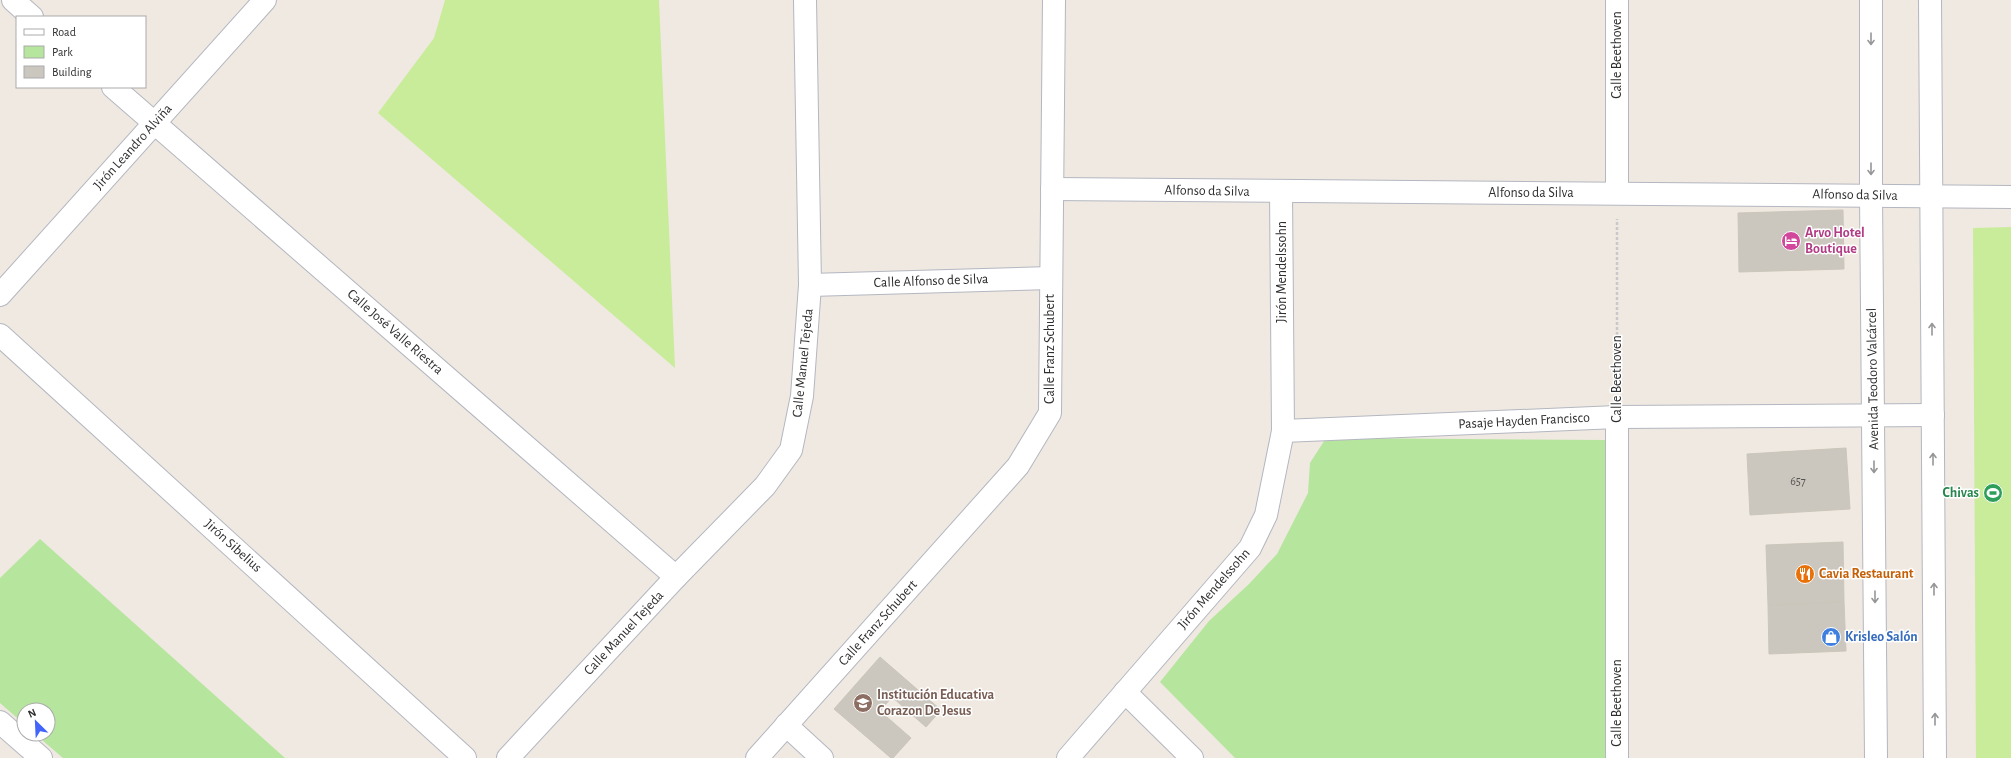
<svg xmlns="http://www.w3.org/2000/svg" width="2011" height="758" font-family="'Alegreya Sans',sans-serif">
	<style>
		.green { fill: #b6e59e }
		.pitch { fill: #c9ec9a }
		.building { fill: #cbc7bf; stroke: #cbc5ba }
		.lines { fill: none; stroke-linecap: round; stroke-linejoin: round }
		.minor-casing { stroke: #b4b7c1; stroke-width: 24 }
		.tertiary-casing { stroke: #b4b7c1; stroke-width: 24 }
		.path { stroke: #c9c9c9; stroke-width: 2.5; stroke-dasharray: 3 2; stroke-linecap: butt }
		.minor { stroke: #fff; stroke-width: 22 }
		.tertiary { stroke: #fff; stroke-width: 22 }
		.oneway { stroke: #969696 }
		.labels { text-anchor: middle; dominant-baseline: central; stroke-width: 3; stroke-linejoin: round; paint-order: stroke }
		.number-label { font-size: 12px; fill: #555452 }
		.street-label { font-size: 14px; fill: #2e2e2e; stroke: #fff }
		.hotel-label { font-size: 14px; font-weight: bold; fill: #b23c85; stroke: #fff; text-anchor: start }
		.leisure-label { font-size: 14px; font-weight: bold; fill: #27864d; stroke: #fff; text-anchor: end }
		.food-label { font-size: 14px; font-weight: bold; fill: #c56008; stroke: #fff; text-anchor: start }
		.shop-label { font-size: 14px; font-weight: bold; fill: #366cbe; stroke: #fff; text-anchor: start }
		.education-label { font-size: 14px; font-weight: bold; fill: #785e54; stroke: #fff; text-anchor: start }
	</style>
	<rect width="100%" height="100%" fill="#efe9e1"/>
	<!-- green -->
	<g class="green">
		<polygon points="1326,438 1606,440 1605,758 1235,758 1160,682 1209,621 1249,584 1277,554 1308,493 1310,463"/>
		<polygon points="40,539 285,758 63,758 35,734 48,734 48,710 24,710 24,724 0,703 0,578"/>
	</g>
	<!-- pitch -->
	<g class="pitch">
		<polygon points="445,0 659,0 675,368 378,113 434,38"/>
		<polygon points="2011,227 2011,758 1976,758 1973,228"/>
	</g>
	<!-- building -->
	<g class="building">
		<polygon points="1843,210 1844,269 1739,272 1738,213"/>
		<polygon points="1846,448 1850,509 1750,515 1747,454"/>
		<polygon points="1843,542 1844,602 1768,605 1766,545"/>
		<polygon points="1844,602 1846,651 1769,654 1768,605"/>
		<polygon points="880,657 941,710 926,727 892,697 880,711 911,738 893,758 891,758 834,709"/>
	</g>
	<g class="lines">
		<!-- minor casing -->
		<g class="minor-casing">
			<g id="minor">
				<polyline points="13,0 32,17"/>
				<polyline points="1617,0 1617,193"/>
				<polyline points="113,87 676,577"/>
				<polyline points="1052,189 2011,197"/>
				<polyline points="810,285 1051,278"/>
				<polyline points="0,295 265,0"/>
				<polyline points="0,335 465,758"/>
				<polyline points="1283,431 1617,417 1933,415"/>
				<polyline points="1125,692 1192,758"/>
				<polyline points="0,722 41,758"/>
				<polyline points="786,725 822,758"/>
				<polyline points="508,758 676,577 765,486 791,450 802,396 810,285 805,0"/>
				<polyline points="757,758 1018,466 1050,413 1054,0"/>
				<polyline points="1068,758 1250,548 1266,515 1283,431 1281,192"/>
				<polyline points="1617,758 1617,417"/>
			</g>
		</g>
		<!-- tertiary casing -->
		<g class="tertiary-casing">
			<g id="tertiary">
				<polyline points="1871,0 1871,195 1876,758"/>
				<polyline points="1930,0 1935,758"/>
			</g>
		</g>
		<!-- path -->
		<polyline class="path" points="1617,390 1617,219"/>
		<!-- minor -->
		<use href="#minor" class="minor"/>
		<!-- tertiary -->
		<use href="#tertiary" class="tertiary"/>
	</g>
	<!-- one-way arrows -->
	<defs><path id="oneway-shaft" d="M-6 0H5M1.5-3L5.5 0L1.5 3" fill="none" stroke-width="1.6" stroke-linecap="round" stroke-linejoin="round"/></defs>
	<g class="oneway">
		<use href="#oneway-shaft" transform="translate(1871 39) rotate(90)"/>
		<use href="#oneway-shaft" transform="translate(1871 169) rotate(90)"/>
		<use href="#oneway-shaft" transform="translate(1932 329) rotate(-90)"/>
		<use href="#oneway-shaft" transform="translate(1933 459) rotate(-90)"/>
		<use href="#oneway-shaft" transform="translate(1874 467) rotate(90)"/>
		<use href="#oneway-shaft" transform="translate(1934 589) rotate(-90)"/>
		<use href="#oneway-shaft" transform="translate(1875 597) rotate(90)"/>
		<use href="#oneway-shaft" transform="translate(1935 719) rotate(-90)"/>
	</g>
	<!-- icons -->
	<defs>
		<g id="hotel-disc" transform="scale(1)"><circle r="9.5" fill="#d1479c" stroke="#fff"/><path d="M-6-4.5h1.5V1H6V5H4.5V3h-9V5H-6ZM-4 0a1.8 1.8 0 1 1 3.6 0ZM.5 0V-2.5h3Q6-2.5 6 0Z" fill="#fff"/></g>
		<g id="stadium-disc" transform="scale(1)"><circle r="9.5" fill="#2e9e5b" stroke="#fff"/><path d="M0-5a6.5 5 0 1 0 0 10a6.5 5 0 1 0 0-10ZM-3.5-1.8h7v3.6h-7Z" fill="#fff"/></g>
		<g id="restaurant-disc" transform="scale(1)"><circle r="9.5" fill="#e8710a" stroke="#fff"/><path d="M-5-6h1v4h1v-4h1v4h1v-4h1v5L-1.5 .5V6h-2V.5L-5-1ZM5-6V6H3V1.5H1.5Q1.5-4 5-6Z" fill="#fff"/></g>
		<g id="shop-disc" transform="scale(1)"><circle r="9.5" fill="#3f7fe0" stroke="#fff"/><path d="M-5-2.5h2.3a2.7 3.5 0 0 1 5.4 0H5L5.5 6h-11ZM-1.5-2.5h3a1.5 2.3 0 0 0-3 0Z" fill="#fff"/></g>
		<g id="school-disc" transform="scale(1)"><circle r="9.5" fill="#8d6e63" stroke="#fff"/><path d="M0-5L7-2L0 1L-7-2ZM-4 1L0 2.5L4 1V4Q0 6-4 4Z" fill="#fff"/></g>
	</defs>
	<g fill-rule="evenodd">
		<use href="#hotel-disc" x="1791" y="241"/>
		<use href="#stadium-disc" x="1993" y="493"/>
		<use href="#restaurant-disc" x="1805" y="574"/>
		<use href="#shop-disc" x="1831" y="637"/>
		<use href="#school-disc" x="863" y="703"/>
	</g>
	<g class="labels">
		<!-- number labels -->
		<g class="number-label">
			<text x="1798" y="481">657</text>
		</g>
		<!-- street labels -->
		<g class="street-label">
			<text transform="translate(1617 55) rotate(-90)">Calle Beethoven</text>
			<text transform="translate(133 147) rotate(-48)">Jirón Leandro Alviña</text>
			<text transform="translate(1207 191) rotate(1)">Alfonso da Silva</text>
			<text x="1531" y="193">Alfonso da Silva</text>
			<text transform="translate(1855 195) rotate(1)">Alfonso da Silva</text>
			<text transform="translate(1282 272) rotate(-90)">Jirón Mendelssohn</text>
			<text transform="translate(931 281) rotate(-2)">Calle Alfonso de Silva</text>
			<text transform="translate(395 332) rotate(41)">Calle José Valle Riestra</text>
			<text transform="translate(1050 349) rotate(-90)">Calle Franz Schubert</text>
			<text transform="translate(803 363) rotate(-84)">Calle Manuel Tejeda</text>
			<text transform="translate(1617 379) rotate(-90)">Calle Beethoven</text>
			<text transform="translate(1873 379) rotate(-91)">Avenida Teodoro Valcárcel</text>
			<text transform="translate(1524 421) rotate(-3)">Pasaje Hayden Francisco</text>
			<text transform="translate(233 546) rotate(42)">Jirón Sibelius</text>
			<text transform="translate(1214 589) rotate(-49)">Jirón Mendelssohn</text>
			<text transform="translate(878 623) rotate(-48)">Calle Franz Schubert</text>
			<text transform="translate(624 633) rotate(-47)">Calle Manuel Tejeda</text>
			<text transform="translate(1617 703) rotate(-90)">Calle Beethoven</text>
		</g>
		<!-- hotel labels -->
		<g class="hotel-label">
			<text x="1805" y="233">Arvo Hotel<tspan x="1805" dy="16">Boutique</tspan></text>
		</g>
		<!-- leisure labels -->
		<g class="leisure-label">
			<text x="1979" y="493">Chivas</text>
		</g>
		<!-- food labels -->
		<g class="food-label">
			<text x="1819" y="574">Cavia Restaurant</text>
		</g>
		<!-- shop labels -->
		<g class="shop-label">
			<text x="1845" y="637">Krisleo Salón</text>
		</g>
		<!-- education labels -->
		<g class="education-label">
			<text x="877" y="695">Institución Educativa<tspan x="877" dy="16">Corazon De Jesus</tspan></text>
		</g>
	</g>
	<!-- legend -->
	<rect x="16" y="16" width="130" height="72" fill="#ffffff" stroke="#ababab"/>
	<rect x="24" y="29" width="20" height="6" fill="#ffffff" stroke="#ababab"/>
	<text x="52" y="36" font-size="12" fill="#2e2e2e">Road</text>
	<rect x="24" y="46" width="20" height="12" fill="#b6e59e" stroke="#ababab"/>
	<text x="52" y="56" font-size="12" fill="#2e2e2e">Park</text>
	<rect x="24" y="66" width="20" height="12" fill="#cbc7bf" stroke="#ababab"/>
	<text x="52" y="76" font-size="12" fill="#2e2e2e">Building</text>
	<!-- north arrow -->
	<g transform="translate(36 722) rotate(336)"><circle r="19" fill="#ffffff" stroke="#ababab"/>
	<path d="M0-3L7 15L0 10L-7 15Z" fill="#4264fb"/>
	<text y="-6" font-size="11" font-weight="bold" text-anchor="middle" fill="#2e2e2e">N</text>
	</g>
</svg>
